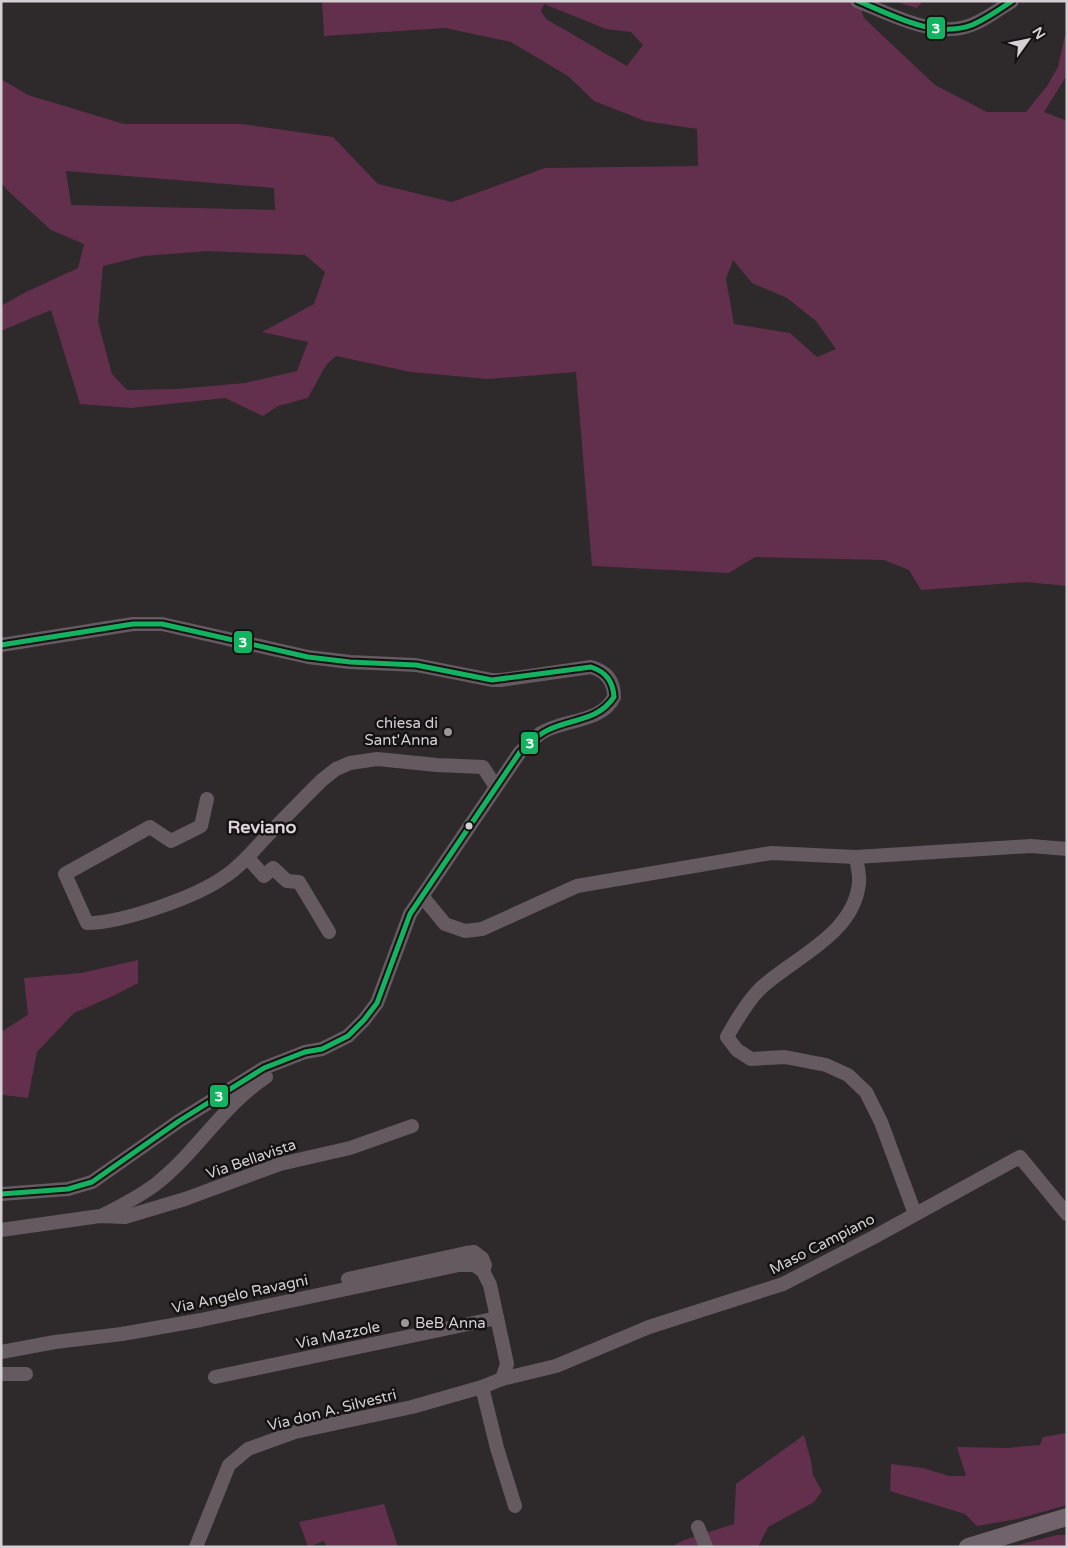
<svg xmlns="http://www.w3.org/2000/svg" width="1068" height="1548" font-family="'Varela Round',sans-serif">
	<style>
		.green { fill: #62304d; fill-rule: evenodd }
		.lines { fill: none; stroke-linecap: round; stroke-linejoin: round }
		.minor { stroke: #665a61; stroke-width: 14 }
		.major { stroke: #71636b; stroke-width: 18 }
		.bus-1-casing { stroke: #151213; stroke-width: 9 }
		.bus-1 { stroke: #13b361; stroke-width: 5 }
		.poi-dot { fill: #9b9698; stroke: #151213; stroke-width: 2 }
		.bus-dot { fill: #d5d0d3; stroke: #151213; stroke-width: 2 }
		.labels { text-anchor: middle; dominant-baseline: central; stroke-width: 5; stroke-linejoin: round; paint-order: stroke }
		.poi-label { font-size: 15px; fill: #d5d0d3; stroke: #151213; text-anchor: end }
		.street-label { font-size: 15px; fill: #d5d0d3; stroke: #151213 }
		.quarter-label { font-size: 18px; font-weight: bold; fill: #ddd3d8; stroke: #151213 }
		.line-badge { stroke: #151213; stroke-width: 2 }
		.badge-label { font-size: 14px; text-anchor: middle; font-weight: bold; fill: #fff }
	</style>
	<rect width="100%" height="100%" fill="#2e292b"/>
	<!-- green -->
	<g class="green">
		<path d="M322 1H858L864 18 935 85 987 112H1026L1047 86 1058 67 1065 35 1067 33V75L1044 112 1067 121V586L1026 582 921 590 909 570 884 560 755 557 729 573 592 566 576 372 488 379 411 372 336 356 326 365 308 398 278 406 263 416 225 398 131 408 80 404 51 310 1 331V306L24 293 78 268 84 244 51 230 7 190 1 182V79L28 95 124 124H242L333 137 378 184 452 202 545 168 698 166 697 129 645 121 594 101 568 76 511 42 445 28 324 36ZM544 4 606 29 631 32 643 45 627 66 546 19 541 11ZM66 171 274 188 275 210 71 205ZM207 251 305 255 325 272 314 304 262 332 308 342 297 371 245 383 177 389 127 390 112 374 98 322 103 266 144 256ZM733 260 752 283 787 298 816 321 836 349 817 357 790 333 734 324 726 279Z"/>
		<polygon points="893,1 923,1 917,8"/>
		<polygon points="138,960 138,983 113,996 74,1013 37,1052 28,1098 3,1095 1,1098 1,1032 28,1015 24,978 81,973"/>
		<polygon points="1067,1433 1067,1505 1017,1519 977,1526 965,1514 890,1491 891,1464 923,1468 949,1476 966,1476 957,1447 1006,1448 1040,1445 1043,1437"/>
		<polygon points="804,1435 811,1461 813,1475 822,1491 814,1502 768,1527 758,1547 671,1547 684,1540 734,1524 736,1484"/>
		<polygon points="384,1504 398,1547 327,1547 324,1541 308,1547 299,1522"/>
		<polygon points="1057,1535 1067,1535 1067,1547 1010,1547"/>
	</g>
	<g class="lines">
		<!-- minor -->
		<g class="minor">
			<path d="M857 1C888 13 932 37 965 27 981 23 998 10 1012 1"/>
			<path d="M1 645 133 624H162L308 657 350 662 416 665 492 680H501L591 667C606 671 614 681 614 697 602 723 563 719 541 733 534 738 527 746 520 752L410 914 377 1003 364 1020 348 1036 322 1049 305 1052 264 1068 179 1121 92 1182 68 1189 1 1194"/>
			<path d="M207 799 201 826 171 841 150 827 65 874 87 923C122 923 196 897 224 877 240 867 253 851 266 837 284 818 303 799 322 780L336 769 350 763 377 759 437 765 483 767 496 787"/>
			<polyline points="247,857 264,876 273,868 287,881 299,882 329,932"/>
			<path d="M856 857C857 865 860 875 859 883 854 934 795 957 762 987 750 998 735 1022 727 1037L737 1050 751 1059 785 1057 826 1065 848 1075 866 1092 881 1122 915 1214"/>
			<polyline points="422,896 445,924 465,931 482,929 577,886 771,853 856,857 1031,846 1067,849"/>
			<path d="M103 1215C121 1206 140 1196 156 1184 196 1153 223 1105 266 1077"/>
			<polyline points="1,1230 100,1216 125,1217 185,1199 280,1164 350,1148 412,1126"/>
			<polyline points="348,1279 466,1253 474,1252 482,1258 485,1265 483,1271"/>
			<polyline points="1,1352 55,1342 122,1334 201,1320 459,1265 474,1265 483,1271 490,1285 507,1364 502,1379"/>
			<polyline points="1,1374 26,1374"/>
			<polyline points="215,1377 497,1318"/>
			<polyline points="482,1387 497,1448 515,1506"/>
			<polyline points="698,1527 706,1547"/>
			<polyline points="196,1547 229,1465 248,1449 295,1432 412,1407 482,1387 502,1379 556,1366 649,1327 783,1284 874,1237 1020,1157 1067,1214"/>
		</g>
		<!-- major -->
		<polyline class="major" points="968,1547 1067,1517"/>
		<!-- bus-1 casing -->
		<g class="bus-1-casing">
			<g id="bus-1">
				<path d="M858 1C892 15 934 39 972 25 986 19 999 10 1012 1"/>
				<path d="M1 645 133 624H162L308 657 350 662 416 665 492 680 591 667C606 672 613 681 614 697 597 722 572 718 548 730 537 735 529 744 520 752L410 914 377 1003 364 1020 348 1036 322 1049 305 1052 264 1068 179 1121 92 1182 68 1189 1 1194"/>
			</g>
		</g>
		<!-- bus-1 -->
		<use href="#bus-1" class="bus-1"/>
	</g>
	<!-- markers -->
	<g class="poi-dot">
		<circle cx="448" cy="732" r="5"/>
		<circle cx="405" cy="1323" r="5"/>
	</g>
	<circle class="bus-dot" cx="469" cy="826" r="4.5"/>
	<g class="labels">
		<!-- poi labels -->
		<g class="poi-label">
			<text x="438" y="723">chiesa di<tspan x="438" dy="17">Sant'Anna</tspan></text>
			<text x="415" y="1323" text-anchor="start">BeB Anna</text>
		</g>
		<!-- street labels -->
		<g class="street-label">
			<text transform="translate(251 1159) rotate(-19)">Via Bellavista</text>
			<text transform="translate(822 1244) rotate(-27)">Maso Campiano</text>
			<text transform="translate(240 1294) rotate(-12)">Via Angelo Ravagni</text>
			<text transform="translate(338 1335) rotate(-12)">Via Mazzole</text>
			<text transform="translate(332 1410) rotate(-14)">Via don A. Silvestri</text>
		</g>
		<!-- quarter labels -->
		<g class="quarter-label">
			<text x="262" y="827">Reviano</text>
		</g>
	</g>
	<g class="line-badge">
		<rect x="926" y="16" width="20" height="24" rx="5" fill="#13b361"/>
		<rect x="233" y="630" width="20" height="24" rx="5" fill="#13b361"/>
		<rect x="520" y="731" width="19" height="24" rx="5" fill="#13b361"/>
		<rect x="209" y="1084" width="20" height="24" rx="5" fill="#13b361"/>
	</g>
	<g class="badge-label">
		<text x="936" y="33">3</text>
		<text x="243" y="647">3</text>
		<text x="530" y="748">3</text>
		<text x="219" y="1101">3</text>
	</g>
	<!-- border -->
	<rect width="1068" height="1548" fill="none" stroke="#d5d0d3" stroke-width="5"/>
	<!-- north arrow -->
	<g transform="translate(1028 40) rotate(57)" stroke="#151213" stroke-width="4" paint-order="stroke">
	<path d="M0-4L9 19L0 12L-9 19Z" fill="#d5d0d3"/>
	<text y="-8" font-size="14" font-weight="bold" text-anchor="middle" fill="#d5d0d3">N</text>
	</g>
</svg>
